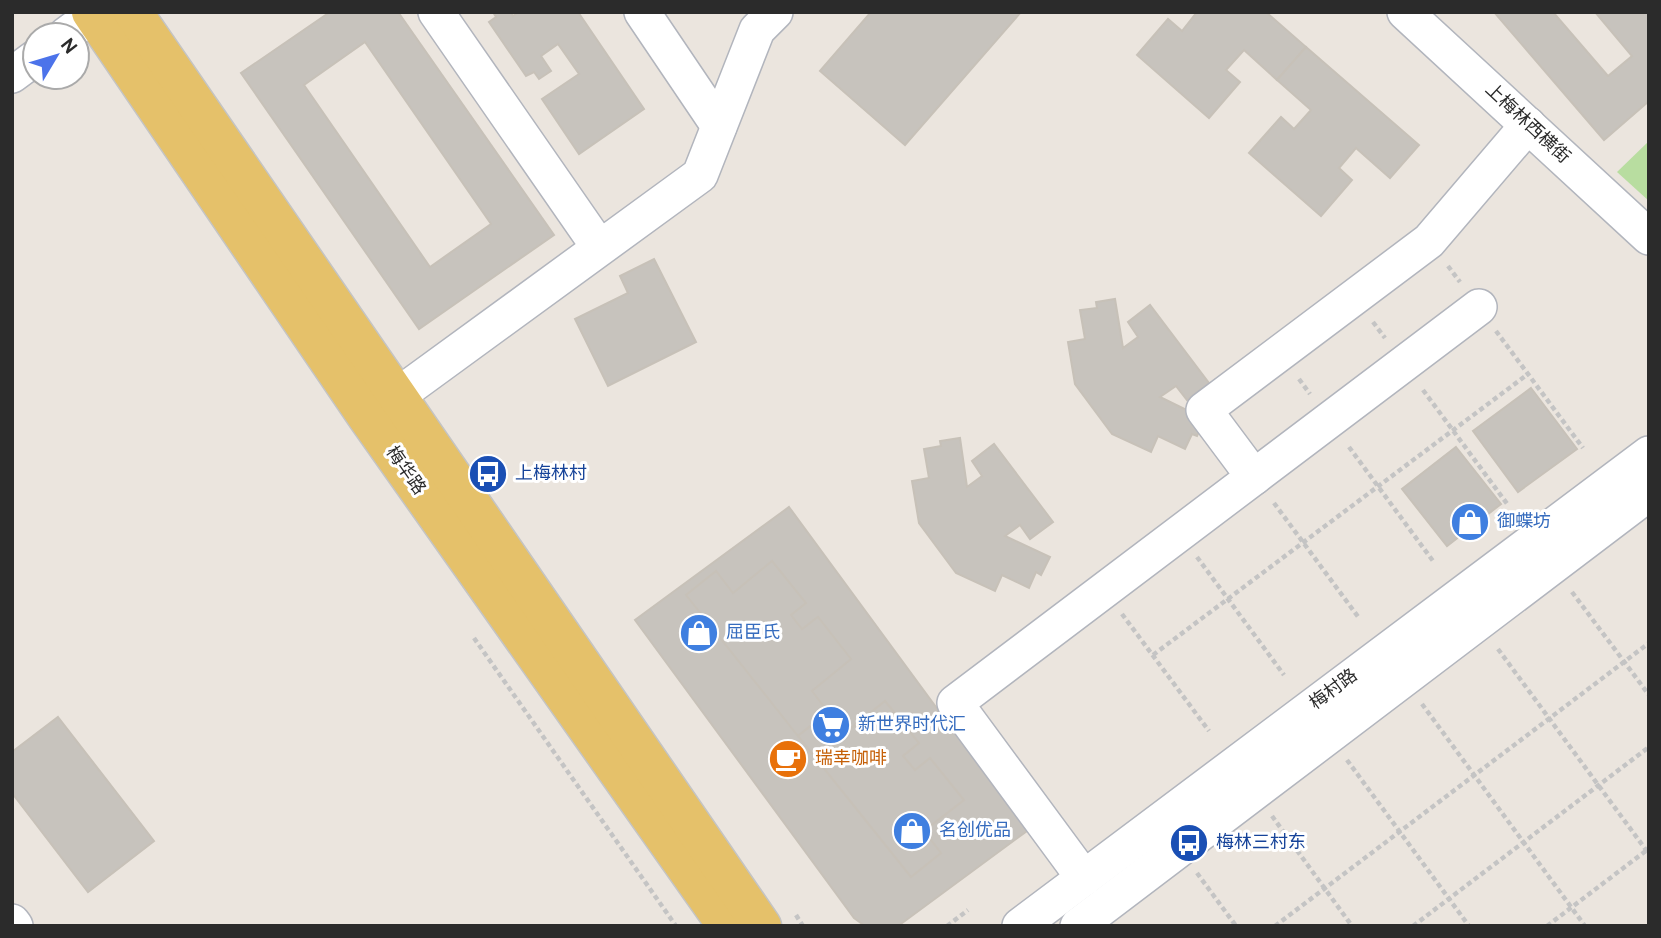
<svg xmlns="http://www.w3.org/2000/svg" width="1661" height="938" font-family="Overpass,'Noto Sans SC',sans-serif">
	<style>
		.green { fill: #b8dda0 }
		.building { fill: #c7c3bd; stroke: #c7c1b8; stroke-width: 2; fill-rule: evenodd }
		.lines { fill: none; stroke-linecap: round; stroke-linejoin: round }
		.minor-casing { stroke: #b2b5bd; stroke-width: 38 }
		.major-casing { stroke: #c4c4c4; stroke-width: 41 }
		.path { stroke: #c4c4c4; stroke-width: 4.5; stroke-dasharray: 5 3.5; stroke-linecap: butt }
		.minor { stroke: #fff; stroke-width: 35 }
		.major { stroke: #e5c16a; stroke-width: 38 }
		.labels { text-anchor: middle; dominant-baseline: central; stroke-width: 6; stroke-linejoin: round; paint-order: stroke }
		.street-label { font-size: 18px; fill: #2b2b2b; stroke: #fff }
		.transit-label { font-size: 18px; fill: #164399; stroke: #fff; text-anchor: start }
		.shop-label { font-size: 18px; fill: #366cbe; stroke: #fff; text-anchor: start }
		.food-label { font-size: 18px; fill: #c56008; stroke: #fff; text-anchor: start }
	</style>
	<rect width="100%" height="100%" fill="#ebe5de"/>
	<!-- green -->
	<polygon class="green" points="1649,141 1649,201 1617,172"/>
	<!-- building -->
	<g class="building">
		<path d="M330 12H398L554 235 419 329 241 73ZM365 42 491 224 430 267 304 85Z"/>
		<polygon points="493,12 511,12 513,16 519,12 578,12 644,109 579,154 542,99 579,74 558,44 541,56 551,71 539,79 534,72 526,76 489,22 496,17"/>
		<polygon points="871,12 1021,12 905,145 820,71"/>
		<polygon points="1197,12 1266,12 1306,47 1277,80 1244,50 1226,70 1240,82 1209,118 1137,55 1168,19 1182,31"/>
		<polygon points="1494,12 1553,12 1608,76 1632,56 1595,12 1649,12 1649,101 1604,140"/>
		<polygon points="1306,47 1419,145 1390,178 1356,148 1339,168 1352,180 1321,216 1249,153 1281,117 1294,129 1311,110 1277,80"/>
		<polygon points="654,259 696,342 608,386 575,319 628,293 620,276"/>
		<polygon points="1115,299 1123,348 1138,337 1128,322 1150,305 1209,383 1187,400 1176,386 1160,397 1205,419 1197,436 1192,434 1185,449 1158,436 1151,452 1112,434 1075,384 1068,342 1085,339 1080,310 1097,308 1096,302"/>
		<polygon points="1531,388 1577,449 1518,492 1473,431"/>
		<polygon points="960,438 967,487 982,476 972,461 994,444 1053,522 1030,539 1020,525 1005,536 1050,557 1041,575 1036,572 1029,588 1002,575 995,591 956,573 919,523 912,481 929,478 924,449 941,446 940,441"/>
		<polygon points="1456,447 1501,504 1447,546 1402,489"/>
		<polygon points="789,507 1027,831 898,926 865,926 854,918 635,620"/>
		<polygon points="772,561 806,603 791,615 802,629 818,617 851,659 812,691 828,712 798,736 686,595 716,571 733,593"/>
		<polygon points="885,701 919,743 903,756 915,770 930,758 964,800 924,831 941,853 911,877 798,736 828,712 845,733"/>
		<polygon points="58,717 154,841 88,892 12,793 12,752"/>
	</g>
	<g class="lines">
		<!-- minor casing -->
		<g class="minor-casing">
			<g id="minor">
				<polyline points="436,12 599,247"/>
				<polyline points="642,12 719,126"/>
				<polyline points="1405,12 1649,237"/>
				<polyline points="66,35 93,15"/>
				<polyline points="12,75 35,58"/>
				<polyline points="397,396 700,175 757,30 775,12"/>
				<polyline points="1254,477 1479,307"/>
				<polyline points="1084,878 955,703 1254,477 1204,410 1429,241 1528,125"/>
				<polyline points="12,922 15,926"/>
				<polyline points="1020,926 1649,454"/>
				<polyline points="1078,926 1649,493"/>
			</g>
		</g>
		<!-- major casing -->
		<g class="major-casing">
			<g id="major">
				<polyline points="91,12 367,417 727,926"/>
				<polyline points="133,12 762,926"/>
			</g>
		</g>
		<!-- path -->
		<g class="path">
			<polyline points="1448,266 1460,282"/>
			<polyline points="1373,322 1385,338"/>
			<polyline points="1496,331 1583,448"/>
			<polyline points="1299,379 1310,394"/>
			<polyline points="1423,390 1508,505"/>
			<polyline points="1349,447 1433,561"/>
			<polyline points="1274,503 1359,618"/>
			<polyline points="1197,557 1284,675"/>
			<polyline points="1572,592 1649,695"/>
			<polyline points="1122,614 1209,731"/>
			<polyline points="474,638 676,926"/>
			<polyline points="1498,649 1649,854"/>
			<polyline points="1153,655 1528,374"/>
			<polyline points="1422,704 1585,926"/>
			<polyline points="1347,760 1469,926"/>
			<polyline points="1272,816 1352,926"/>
			<polyline points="1197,873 1236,926"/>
			<polyline points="796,915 803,926"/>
			<polyline points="947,926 968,910"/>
			<polyline points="1275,926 1649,643"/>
			<polyline points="1413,926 1649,747"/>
			<polyline points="1547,926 1647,850"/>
		</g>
		<!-- minor -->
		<use href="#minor" class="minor"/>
		<!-- major -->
		<use href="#major" class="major"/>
	</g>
	<!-- icons -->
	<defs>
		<g id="bus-disc" transform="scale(2.0125)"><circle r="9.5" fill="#1a4fb4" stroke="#fff"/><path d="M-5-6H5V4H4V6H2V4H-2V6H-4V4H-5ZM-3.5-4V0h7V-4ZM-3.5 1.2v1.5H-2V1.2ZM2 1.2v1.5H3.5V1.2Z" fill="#fff"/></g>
		<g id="shop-disc" transform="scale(2.0125)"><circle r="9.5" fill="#3f7fe0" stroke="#fff"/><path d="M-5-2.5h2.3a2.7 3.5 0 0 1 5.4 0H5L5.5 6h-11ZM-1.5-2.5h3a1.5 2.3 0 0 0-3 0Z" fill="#fff"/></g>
		<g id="supermarket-disc" transform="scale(2.0125)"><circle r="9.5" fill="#3f7fe0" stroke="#fff"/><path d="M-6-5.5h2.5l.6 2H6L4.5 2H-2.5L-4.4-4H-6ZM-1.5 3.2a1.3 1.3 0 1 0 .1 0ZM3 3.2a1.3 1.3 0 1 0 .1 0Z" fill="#fff"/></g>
		<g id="cafe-disc" transform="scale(2.0125)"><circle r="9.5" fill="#e8710a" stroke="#fff"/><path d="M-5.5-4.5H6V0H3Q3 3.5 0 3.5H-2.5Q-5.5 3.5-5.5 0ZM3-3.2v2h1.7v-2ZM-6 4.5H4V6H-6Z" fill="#fff"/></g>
	</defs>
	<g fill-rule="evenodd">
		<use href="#bus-disc" x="488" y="474"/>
		<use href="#shop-disc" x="1470" y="522"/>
		<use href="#shop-disc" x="699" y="633"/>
		<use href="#supermarket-disc" x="831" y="725"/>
		<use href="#cafe-disc" x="788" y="759"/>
		<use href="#shop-disc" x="912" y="831"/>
		<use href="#bus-disc" x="1189" y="843"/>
	</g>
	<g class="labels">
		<!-- street labels -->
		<g class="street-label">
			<text transform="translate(1527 124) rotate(43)">上梅林西横街</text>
			<text transform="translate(405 471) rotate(55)">梅华路</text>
			<text transform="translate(1334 690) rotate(-37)">梅村路</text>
		</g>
		<!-- transit labels -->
		<g class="transit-label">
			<text x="515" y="474">上梅林村</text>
			<text x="1216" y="843">梅林三村东</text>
		</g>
		<!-- shop labels -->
		<g class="shop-label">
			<text x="1497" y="522">御蝶坊</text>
			<text x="726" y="633">屈臣氏</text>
			<text x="858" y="725">新世界时代汇</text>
			<text x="939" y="831">名创优品</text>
		</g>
		<!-- food labels -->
		<g class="food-label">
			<text x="815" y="759">瑞幸咖啡</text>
		</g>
	</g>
	<!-- border -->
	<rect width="1661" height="938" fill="none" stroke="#2b2b2b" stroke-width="28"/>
	<!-- north arrow -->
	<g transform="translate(56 56) rotate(52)"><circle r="33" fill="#ffffff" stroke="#aaaaaa" stroke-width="2"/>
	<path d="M0-5L12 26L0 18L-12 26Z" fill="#4c73ea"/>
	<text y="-10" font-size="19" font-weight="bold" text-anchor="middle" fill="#2b2b2b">N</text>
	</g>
</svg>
